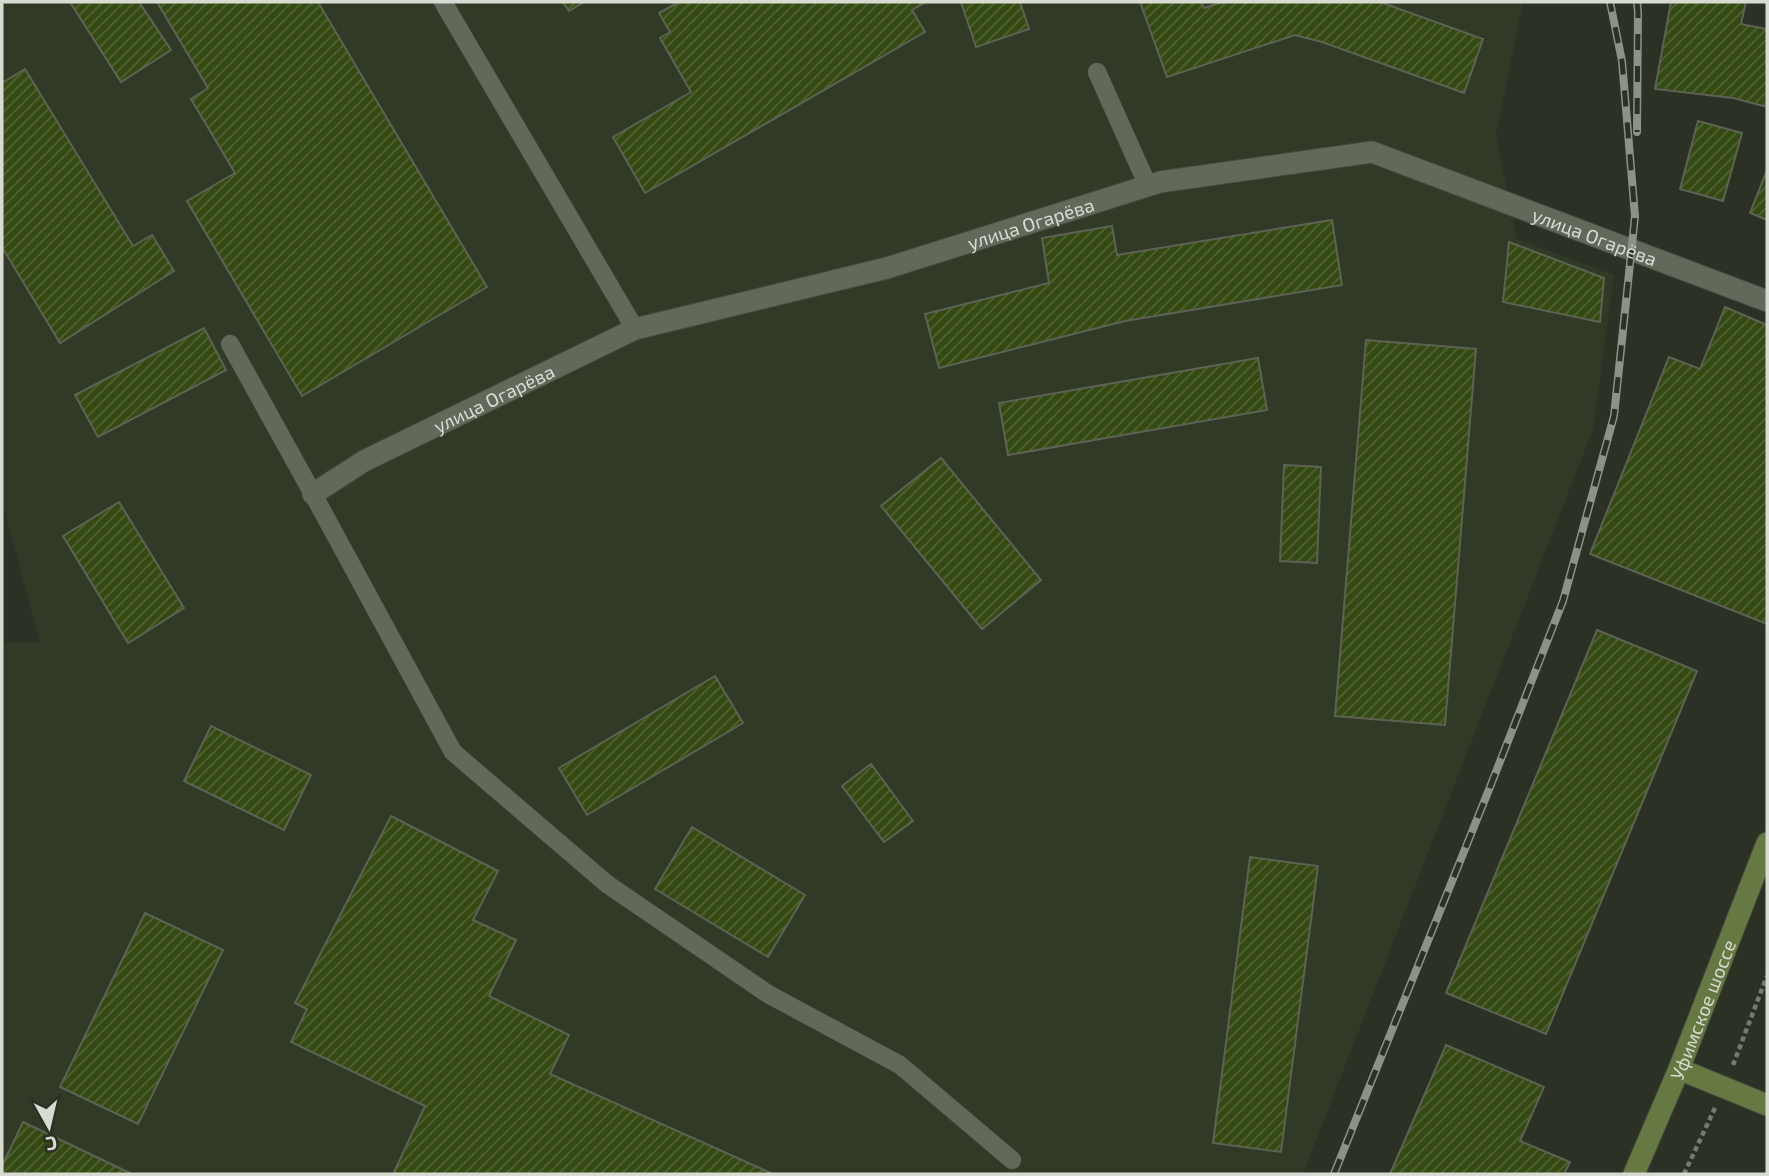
<svg xmlns="http://www.w3.org/2000/svg" width="1769" height="1176" font-family="'Exo 2',sans-serif">
	<style>
		.built { fill: #313a26 }
		.building { fill: url(#building-hatch); stroke: #5c6354; stroke-width: 2 }
		.lines { fill: none; stroke-linecap: round; stroke-linejoin: round }
		.lane-casing { stroke: #474b40; stroke-width: 19 }
		.street-casing { stroke: #474b40; stroke-width: 23 }
		.secondary-casing { stroke: #474b40; stroke-width: 23 }
		.path { stroke: #767b70; stroke-width: 4.5; stroke-dasharray: 5 3.5; stroke-linecap: butt }
		.lane { stroke: #62695a; stroke-width: 18 }
		.street { stroke: #62695a; stroke-width: 21 }
		.secondary { stroke: #667943; stroke-width: 21 }
		.rail-casing { stroke: #8d9287; stroke-width: 8 }
		.rail { stroke: #2b3124; stroke-width: 5; stroke-dasharray: 16; stroke-linecap: butt }
		.labels { text-anchor: middle; dominant-baseline: central; stroke-width: 5; stroke-linejoin: round; paint-order: stroke }
		.street-label { font-size: 19px; fill: #d7dbd2; stroke: #2b3124 }
	</style>
	<defs>
		<pattern id="building-hatch" width="6" height="6" patternUnits="userSpaceOnUse" patternTransform="scale(1.75)"><rect width="6" height="6" fill="#354913"/><path d="M-1 1l2-2M0 6l6-6M5 7l2-2" fill="none" stroke="#526334"/></pattern>
	</defs>
	<rect width="100%" height="100%" fill="#2b3124"/>
	<!-- built -->
	<polygon class="built" points="2,2 1523,2 1496,135 1517,239 1614,275 1593,429 1303,1174 2,1174 2,643 40,642 2,502"/>
	<!-- building -->
	<g class="building">
		<polygon points="70,2 139,2 171,50 121,82"/>
		<polygon points="157,2 318,2 487,287 302,396 187,201 235,173 191,99 208,88"/>
		<polygon points="563,2 584,2 569,11"/>
		<polygon points="679,2 926,2 912,10 925,32 645,193 613,137 691,92 660,38 670,32 659,13"/>
		<polygon points="961,2 1020,2 1029,29 976,47"/>
		<polygon points="1140,2 1201,2 1204,8 1223,2 1380,2 1483,39 1464,93 1322,42 1295,35 1167,77"/>
		<polygon points="1671,2 1746,2 1741,24 1767,29 1767,107 1733,98 1655,89"/>
		<polygon points="25,69 133,246 152,235 174,271 60,343 2,247 2,83"/>
		<polygon points="1698,121 1742,133 1723,201 1680,189"/>
		<polygon points="1767,170 1767,220 1750,213"/>
		<polygon points="1332,220 1342,285 1125,321 939,368 925,314 1049,283 1042,238 1112,226 1117,255"/>
		<polygon points="1509,242 1604,278 1600,322 1503,302"/>
		<polygon points="1725,307 1767,325 1767,624 1590,554 1669,357 1700,369"/>
		<polygon points="204,328 226,370 98,437 75,395"/>
		<polygon points="1366,340 1476,349 1445,725 1335,716"/>
		<polygon points="1258,358 1267,410 1008,455 999,403"/>
		<polygon points="941,458 1041,580 982,629 881,506"/>
		<polygon points="1284,465 1321,467 1317,563 1280,561"/>
		<polygon points="119,502 184,608 128,643 63,536"/>
		<polygon points="1597,630 1697,671 1546,1034 1446,993"/>
		<polygon points="715,676 743,723 587,815 559,768"/>
		<polygon points="211,726 311,775 284,830 184,781"/>
		<polygon points="871,764 913,821 884,842 842,786"/>
		<polygon points="391,816 498,871 473,920 516,940 489,996 569,1035 550,1074 773,1174 398,1174 394,1172 425,1106 291,1042 307,1009 295,1003"/>
		<polygon points="692,827 805,895 768,957 655,889"/>
		<polygon points="1250,857 1318,866 1281,1152 1213,1143"/>
		<polygon points="145,913 223,950 138,1124 60,1087"/>
		<polygon points="1446,1045 1544,1087 1520,1141 1570,1162 1564,1174 1390,1174"/>
		<polygon points="23,1122 132,1174 2,1174 2,1166"/>
	</g>
	<g class="lines">
		<!-- lane casing -->
		<g class="lane-casing">
			<g id="lane">
				<polyline points="443,2 635,329"/>
				<polyline points="1097,72 1148,186"/>
				<polyline points="230,344 313,494 453,752 607,884 768,994 900,1065 1012,1160"/>
			</g>
		</g>
		<!-- street casing -->
		<g class="street-casing">
			<g id="street">
				<path id="s1" d="M313 494 364 461 635 329 887 268 1160 182 1372 152 1767 301"/>
			</g>
		</g>
		<!-- secondary casing -->
		<g class="secondary-casing">
			<g id="secondary">
				<polyline points="1679,1069 1767,1105"/>
				<path id="s2" d="M1634 1174 1679 1069 1767 843"/>
			</g>
		</g>
		<!-- path -->
		<g class="path">
			<polyline points="1733,1065 1767,976"/>
			<polyline points="1684,1174 1715,1108"/>
		</g>
		<!-- lane -->
		<use href="#lane" class="lane"/>
		<!-- street -->
		<use href="#street" class="street"/>
		<!-- secondary -->
		<use href="#secondary" class="secondary"/>
		<!-- rail casing -->
		<g class="rail-casing">
			<g id="rail">
				<polyline points="1637,2 1638,12 1637,132"/>
				<polyline points="1334,1174 1490,787 1563,601 1614,416 1635,216 1622,61 1610,2"/>
			</g>
		</g>
		<!-- rail -->
		<use href="#rail" class="rail"/>
	</g>
	<g class="labels">
		<!-- street labels -->
		<g class="street-label">
			<text stroke="none"><textPath href="#s1" startOffset="772">улица Огарёва</textPath></text>
			<text stroke="none"><textPath href="#s1" startOffset="1360">улица Огарёва</textPath></text>
			<text stroke="none"><textPath href="#s1" startOffset="205">улица Огарёва</textPath></text>
			<text stroke="none"><textPath href="#s2" startOffset="178">Уфимское шоссе</textPath></text>
		</g>
	</g>
	<!-- border -->
	<rect width="1769" height="1176" fill="none" stroke="#d7dbd2" stroke-width="7"/>
	<!-- north arrow -->
	<g transform="translate(49 1127) rotate(172)" stroke="#2b3124" stroke-width="5" paint-order="stroke">
	<path d="M0-5L12 26L0 18L-12 26Z" fill="#d7dbd2"/>
	<text y="-10" font-size="19" font-weight="bold" text-anchor="middle" fill="#d7dbd2">С</text>
	</g>
</svg>
